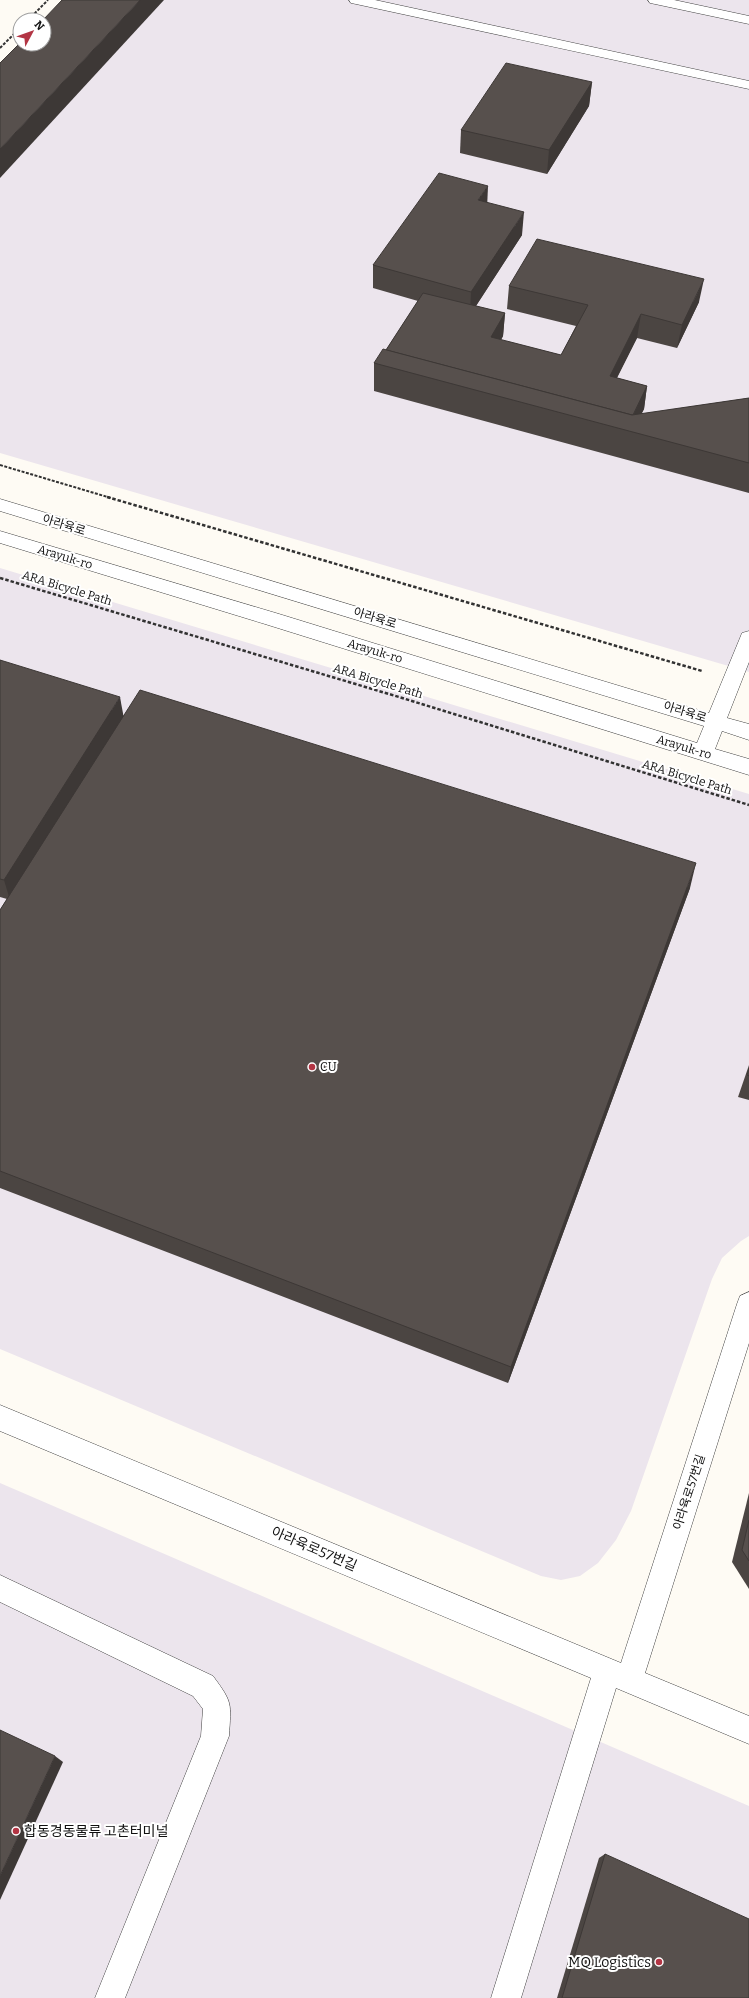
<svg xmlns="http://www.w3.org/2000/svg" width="749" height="1998" font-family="Bitter,'Noto Sans KR',serif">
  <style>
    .industrial { fill: #ece5ed }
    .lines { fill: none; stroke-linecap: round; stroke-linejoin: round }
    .minor-casing { stroke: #434343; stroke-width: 1 }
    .path-far1 { stroke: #323232; stroke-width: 2; stroke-dasharray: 3 1.5; stroke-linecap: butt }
    .path { stroke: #323232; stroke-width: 2.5; stroke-dasharray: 3.5 2; stroke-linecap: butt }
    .minor { fill: #fff; fill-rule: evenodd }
    .wall { fill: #4b4542 }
    .shaded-wall { fill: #3d3836 }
    .building { fill: #57504d; stroke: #3d3836 }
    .poi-dot { fill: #b33544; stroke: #fff; stroke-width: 1.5 }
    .labels { text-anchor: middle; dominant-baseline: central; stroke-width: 4; stroke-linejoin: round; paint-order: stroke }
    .street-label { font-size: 12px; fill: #101010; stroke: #fff }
    .poi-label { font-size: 12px; fill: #101010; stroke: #fff; text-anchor: start }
    .near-street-label { font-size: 14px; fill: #101010; stroke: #fff }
    .near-poi-label { font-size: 14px; fill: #101010; stroke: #fff; text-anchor: start }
  </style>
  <rect width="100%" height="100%" fill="#fefbf4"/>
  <g class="industrial">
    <path d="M68 0H749V672L0 453V71L44 44Z"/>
    <path d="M0 568 749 794V1236L741 1241 722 1258 712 1279 631 1511 616 1540 598 1563 580 1576 561 1580 541 1576 0 1349Z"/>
    <path d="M0 1483 749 1806V1998H0Z"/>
  </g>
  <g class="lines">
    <g class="minor-casing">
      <g id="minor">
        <path d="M349 0H375L749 81V89L356 4 351 3Z"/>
        <path d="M648 0H674L749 16V24L655 4 650 3Z"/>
        <path d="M0 499 709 713 740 638 742 633 749 631V662L727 718 749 724V740L722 731 715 749 749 759V775L265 624 0 543V531L279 614 697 743 704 726 0 511Z"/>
        <path d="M749 1292V1343L645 1673 749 1716V1744L616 1688 521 1998H491L591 1678 0 1431V1405L621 1663 737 1304 740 1296Z"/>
        <path d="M0 1575 213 1676C233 1703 231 1703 229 1736L125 1998H95L201 1736 203 1709 193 1696 0 1602Z"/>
      </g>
    </g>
    <g class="path-far1">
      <path d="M28 20 48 0"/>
      <path d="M0 48 20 28"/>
      <path d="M0 465 111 498"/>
    </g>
    <g class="path">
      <path d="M107 497 702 671"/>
      <path d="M0 578 399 697 749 805"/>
    </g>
    <use href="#minor" class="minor"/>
  </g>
  <g class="wall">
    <path d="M592 82 589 106 547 174 460 153 461 130Z"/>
    <path d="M487 202 522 235 476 306 505 313 503 336 501 340 561 355 576 326 507 309 509 286 699 302 677 348 637 338 617 378 647 386 644 409 641 414 749 398V493L374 391V363L386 350 418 301 373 288V265Z"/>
    <path d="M0 660 124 716 690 888 508 1383 0 1188V910L7 899 0 897Z"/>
    <path d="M749 1065V1100L738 1097Z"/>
    <path d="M749 1493V1589L732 1562Z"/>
    <path d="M605 1854 749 1998H557L599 1858Z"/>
  </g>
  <g class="shaded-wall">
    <path d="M140 0H164L0 178V149Z"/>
    <path d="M592 82 589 106 547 174 549 150Z"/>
    <path d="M488 186 487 209 478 200Z"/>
    <path d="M524 212 522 235 470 315 471 292Z"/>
    <path d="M704 279 699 302 677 348 682 325Z"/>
    <path d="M505 313 503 336 489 361 491 337Z"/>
    <path d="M641 314 637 338 606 399 610 376Z"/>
    <path d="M647 386 644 409 633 432 631 420Z"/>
    <path d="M120 697 124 719 10 900 4 880Z"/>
    <path d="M696 863 690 888 508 1383 511 1367Z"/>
    <path d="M55 1756 63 1762 0 1900V1876Z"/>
  </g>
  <g class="building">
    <path d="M62 0H140L0 149V63L20 43V44H44V20H43Z"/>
    <path d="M506 63 592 82 549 150 461 130Z"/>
    <path d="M439 173 488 186 478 200 524 212 471 292 373 265Z"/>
    <path d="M537 239 704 279 682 325 641 314 610 376 647 386 633 415H632L386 350 423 293 505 313 491 337 561 355 588 305 509 286Z"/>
    <path d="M383 349 632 415 749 398V463L374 363Z"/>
    <path d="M0 660 120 697 4 880 0 879Z"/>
    <path d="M140 690 696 863 511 1367 0 1171V910Z"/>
    <path d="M749 1068V1076L747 1075Z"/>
    <path d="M749 1520V1561L742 1550Z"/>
    <path d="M0 1730 55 1756 0 1876Z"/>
    <path d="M605 1854 749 1919V1998H562Z"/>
  </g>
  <g class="poi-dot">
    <circle cx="312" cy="1067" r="4"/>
    <circle cx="16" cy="1831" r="4"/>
    <circle cx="659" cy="1962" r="4"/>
  </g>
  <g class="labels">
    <g class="street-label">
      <text transform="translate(64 525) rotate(17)">아라육로</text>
      <text transform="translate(65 557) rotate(17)">Arayuk-ro</text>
      <text transform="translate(67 588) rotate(17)">ARA Bicycle Path</text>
      <text transform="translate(375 618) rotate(17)">아라육로</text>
      <text transform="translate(375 651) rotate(17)">Arayuk-ro</text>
      <text transform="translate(378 681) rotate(17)">ARA Bicycle Path</text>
      <text transform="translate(685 712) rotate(17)">아라육로</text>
      <text transform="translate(684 747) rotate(17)">Arayuk-ro</text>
      <text transform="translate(687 777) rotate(17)">ARA Bicycle Path</text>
      <text transform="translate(689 1492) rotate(-72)">아라육로57번길</text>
    </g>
    <g class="poi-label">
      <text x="320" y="1067">CU</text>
    </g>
    <g class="near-street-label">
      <text transform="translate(314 1549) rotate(23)">아라육로57번길</text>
    </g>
    <g class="near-poi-label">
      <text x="24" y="1831">합동경동물류 고촌터미널</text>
      <text x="651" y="1962" text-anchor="end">MQ Logistics</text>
    </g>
  </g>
  <g transform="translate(32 32) rotate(49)"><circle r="19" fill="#ffffff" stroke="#9f9f9f"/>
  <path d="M0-3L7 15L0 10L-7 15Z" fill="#b33544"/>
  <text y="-6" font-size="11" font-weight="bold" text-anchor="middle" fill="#101010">N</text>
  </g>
</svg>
